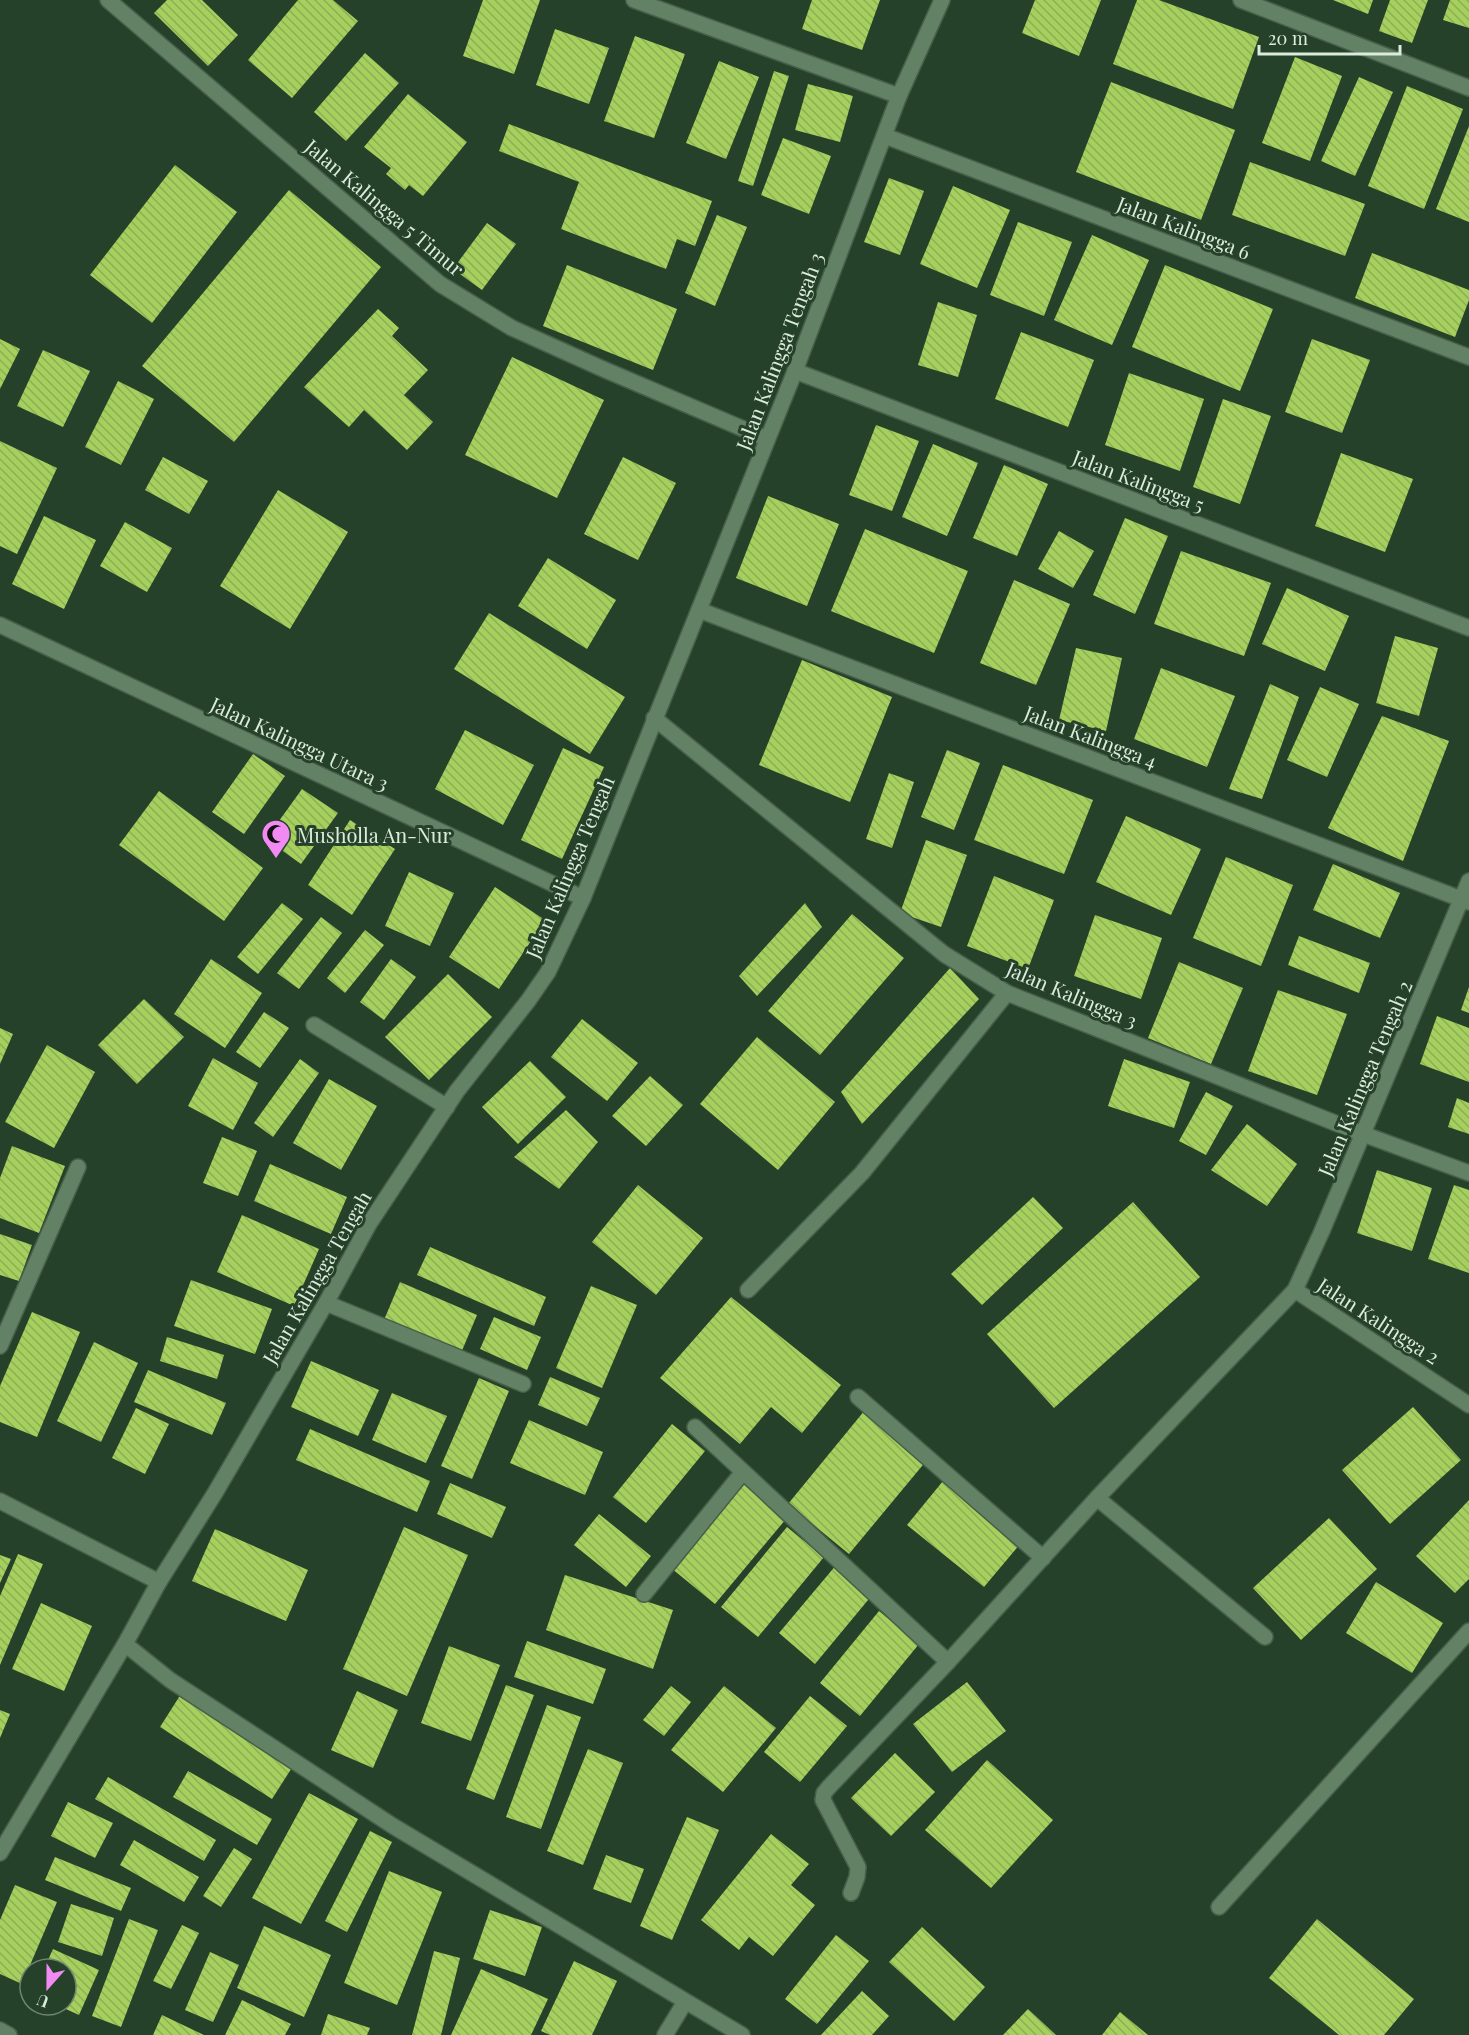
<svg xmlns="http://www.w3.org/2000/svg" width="1469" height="2035" font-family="'Playfair Display',serif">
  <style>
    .building { fill: url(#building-back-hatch) }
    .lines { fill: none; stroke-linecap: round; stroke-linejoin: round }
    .service-casing { stroke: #475e49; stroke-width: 18 }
    .minor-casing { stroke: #475e49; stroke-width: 18 }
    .tertiary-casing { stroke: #475e49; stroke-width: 18 }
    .service { stroke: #638165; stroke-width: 15 }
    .minor { stroke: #638165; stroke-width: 15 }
    .tertiary { stroke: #638165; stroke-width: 15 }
    .labels { text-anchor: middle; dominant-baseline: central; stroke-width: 6; stroke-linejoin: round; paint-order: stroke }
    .street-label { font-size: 20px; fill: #dbebdc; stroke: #264129 }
    .poi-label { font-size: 20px; fill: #dbebdc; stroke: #264129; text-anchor: start }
  </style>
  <defs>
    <pattern id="building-back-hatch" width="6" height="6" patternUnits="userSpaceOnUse" patternTransform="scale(1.5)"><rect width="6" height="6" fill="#a6d05d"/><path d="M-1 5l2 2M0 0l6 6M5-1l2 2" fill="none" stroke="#8dae56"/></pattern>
  </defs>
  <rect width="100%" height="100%" fill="#264129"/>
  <g class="building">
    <path d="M167 0H202L238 35 208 66 154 13Z"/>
    <path d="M298 0H333L358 21 292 98 248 60Z"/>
    <path d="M483 0H540L514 74 463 56Z"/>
    <path d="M812 0H880L862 50 802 29Z"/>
    <path d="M1035 0H1101L1079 56 1022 33Z"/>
    <path d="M1137 0H1159L1259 37 1233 109 1113 64Z"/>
    <path d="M1333 0H1373L1368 14Z"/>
    <path d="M1390 0H1428L1412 43 1379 31Z"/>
    <path d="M1450 0H1469V28L1443 20Z"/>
    <path d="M555 29 609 48 589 104 536 85Z"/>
    <path d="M635 36 685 54 654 138 604 121Z"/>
    <path d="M365 53 399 83 346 141 314 112Z"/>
    <path d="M1295 57 1342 76 1310 161 1262 143Z"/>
    <path d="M719 61 759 77 726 159 686 143Z"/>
    <path d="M774 71 789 76 753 186 738 181Z"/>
    <path d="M1359 77 1393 92 1355 176 1321 161Z"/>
    <path d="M1111 82 1235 130 1201 220 1076 172Z"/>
    <path d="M808 84 853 96 840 142 795 130Z"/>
    <path d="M1407 86 1463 109 1424 209 1368 186Z"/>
    <path d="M408 94 467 142 423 196 409 185 405 190 386 174 391 168 364 147Z"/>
    <path d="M509 124 712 201 695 246 677 239 666 269 561 229 579 182 499 151Z"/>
    <path d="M1469 126V222L1436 209Z"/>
    <path d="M783 138 831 156 809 214 761 195Z"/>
    <path d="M1250 162 1365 204 1345 256 1232 215Z"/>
    <path d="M175 165 237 212 152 323 90 275Z"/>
    <path d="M889 178 924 191 900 255 864 242Z"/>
    <path d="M953 186 1010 210 977 288 920 264Z"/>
    <path d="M289 190 381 267 234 442 142 366Z"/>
    <path d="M717 215 747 227 715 306 685 293Z"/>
    <path d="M1018 222 1072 242 1044 316 990 295Z"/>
    <path d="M487 223 516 244 482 290 453 269Z"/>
    <path d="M1092 235 1149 260 1112 345 1054 320Z"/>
    <path d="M1372 253 1469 290V300L1455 337 1355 298Z"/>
    <path d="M567 265 677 309 653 370 543 326Z"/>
    <path d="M1165 265 1273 309 1240 391 1132 347Z"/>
    <path d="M938 302 977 315 958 377 918 365Z"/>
    <path d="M378 309 399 328 392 336 428 370 404 395 433 422 407 450 364 410 349 427 304 387Z"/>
    <path d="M1021 332 1094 360 1068 427 995 399Z"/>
    <path d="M0 339 20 349 0 389Z"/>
    <path d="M1312 339 1370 360 1342 433 1285 412Z"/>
    <path d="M43 350 90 371 63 427 17 406Z"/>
    <path d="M512 357 604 400 557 498 465 455Z"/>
    <path d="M1129 373 1204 399 1180 471 1105 445Z"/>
    <path d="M118 381 154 399 121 465 85 447Z"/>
    <path d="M1223 399 1271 416 1240 504 1193 487Z"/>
    <path d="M876 425 919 441 892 511 849 495Z"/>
    <path d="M0 441 57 468 17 554 0 546Z"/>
    <path d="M933 444 978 463 947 536 902 517Z"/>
    <path d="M1341 453 1413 479 1385 552 1315 526Z"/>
    <path d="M163 457 208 481 189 514 145 490Z"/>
    <path d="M623 457 676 483 638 560 584 534Z"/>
    <path d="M1004 465 1048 484 1017 556 973 538Z"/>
    <path d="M278 490 348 532 290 629 220 586Z"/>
    <path d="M768 496 839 524 807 606 736 578Z"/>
    <path d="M44 516 96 540 64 609 12 584Z"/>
    <path d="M1125 518 1168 536 1135 614 1093 595Z"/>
    <path d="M125 522 172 548 147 592 100 566Z"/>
    <path d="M865 529 968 571 934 653 831 611Z"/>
    <path d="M1059 531 1094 551 1073 588 1038 569Z"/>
    <path d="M1181 551 1271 583 1244 656 1154 624Z"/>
    <path d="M548 558 616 600 587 649 518 606Z"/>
    <path d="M1014 580 1070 604 1036 685 980 663Z"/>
    <path d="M1287 588 1349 616 1325 671 1262 644Z"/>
    <path d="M489 613 625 697 590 754 454 669Z"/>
    <path d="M1395 636 1438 648 1419 716 1376 703Z"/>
    <path d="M1076 648 1122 658 1106 731 1059 720Z"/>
    <path d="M802 660 892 697 850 802 759 765Z"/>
    <path d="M1161 668 1235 696 1207 767 1134 739Z"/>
    <path d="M1270 684 1299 697 1262 799 1229 789Z"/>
    <path d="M1320 687 1359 704 1327 777 1287 760Z"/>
    <path d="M1382 716 1449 741 1403 861 1328 828Z"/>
    <path d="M465 730 534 765 503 825 435 789Z"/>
    <path d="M563 748 604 767 562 859 521 840Z"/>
    <path d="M947 750 980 763 954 830 921 817Z"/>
    <path d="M253 754 285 776 244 834 212 812Z"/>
    <path d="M1003 765 1093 800 1064 874 974 840Z"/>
    <path d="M889 773 914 782 892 848 866 839Z"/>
    <path d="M302 789 338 813 301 864 266 839Z"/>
    <path d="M159 791 263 868 224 921 119 845Z"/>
    <path d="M1126 816 1201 849 1171 915 1096 882Z"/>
    <path d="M350 820 395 849 352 915 308 885Z"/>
    <path d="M926 840 967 855 941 927 900 913Z"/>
    <path d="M1226 857 1293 885 1261 966 1193 938Z"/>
    <path d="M1333 864 1400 893 1380 938 1313 910Z"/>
    <path d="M409 872 454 893 430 946 385 926Z"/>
    <path d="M994 876 1054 900 1028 969 967 946Z"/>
    <path d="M495 887 545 920 499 989 449 957Z"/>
    <path d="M282 903 303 919 258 974 237 957Z"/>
    <path d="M805 903 822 927 757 996 739 976Z"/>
    <path d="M852 914 904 958 820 1055 768 1011Z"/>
    <path d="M1095 915 1162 938 1141 999 1074 976Z"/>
    <path d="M321 917 342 933 299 989 277 973Z"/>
    <path d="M365 930 384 945 345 993 327 978Z"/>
    <path d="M1299 936 1370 963 1359 993 1288 965Z"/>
    <path d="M211 959 262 993 225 1048 174 1014Z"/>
    <path d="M391 959 416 977 384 1020 360 1002Z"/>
    <path d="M1179 962 1243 988 1211 1064 1148 1038Z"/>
    <path d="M950 968 979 999 862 1124 841 1092Z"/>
    <path d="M448 974 492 1017 429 1080 385 1037Z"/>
    <path d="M1469 987V1013L1461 1010Z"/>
    <path d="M1278 990 1347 1014 1317 1095 1248 1071Z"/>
    <path d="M144 999 184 1037 137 1084 98 1045Z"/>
    <path d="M264 1012 289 1028 260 1068 236 1052Z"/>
    <path d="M1437 1016 1469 1028V1082L1420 1064Z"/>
    <path d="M582 1019 638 1063 607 1101 551 1057Z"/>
    <path d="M0 1028 13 1034 0 1064Z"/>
    <path d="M757 1037 835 1102 778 1170 700 1104Z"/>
    <path d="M47 1045 95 1072 54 1148 5 1122Z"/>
    <path d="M213 1058 258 1083 233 1130 188 1106Z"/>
    <path d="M300 1059 319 1073 273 1137 254 1123Z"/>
    <path d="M1124 1059 1190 1082 1174 1128 1108 1106Z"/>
    <path d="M530 1061 566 1097 518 1144 482 1107Z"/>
    <path d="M650 1076 683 1105 646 1146 612 1116Z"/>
    <path d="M329 1079 377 1106 341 1170 293 1143Z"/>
    <path d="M1206 1092 1233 1106 1206 1155 1179 1141Z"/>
    <path d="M1457 1098 1469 1103V1134L1448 1127Z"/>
    <path d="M566 1110 598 1142 559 1189 514 1157Z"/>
    <path d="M1247 1124 1297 1164 1267 1206 1211 1170Z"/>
    <path d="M222 1137 257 1151 238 1196 203 1183Z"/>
    <path d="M12 1146 65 1166 39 1233 0 1218V1178Z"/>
    <path d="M270 1164 347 1197 331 1234 254 1201Z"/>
    <path d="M1377 1170 1432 1188 1412 1251 1357 1233Z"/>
    <path d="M638 1185 703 1238 656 1295 592 1242Z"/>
    <path d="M1454 1185 1469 1190V1273L1428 1259Z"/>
    <path d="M1033 1197 1063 1228 982 1305 951 1274Z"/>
    <path d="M1133 1202 1200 1277 1054 1408 987 1334Z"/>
    <path d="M242 1215 319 1249 294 1306 217 1272Z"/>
    <path d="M0 1234 32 1245 19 1281 0 1275Z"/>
    <path d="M430 1247 546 1297 534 1326 417 1275Z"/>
    <path d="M191 1280 272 1309 255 1354 174 1326Z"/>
    <path d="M400 1282 477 1315 461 1353 384 1320Z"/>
    <path d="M591 1286 637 1305 602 1388 556 1368Z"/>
    <path d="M731 1297 841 1385 802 1433 771 1407 740 1444 660 1378Z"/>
    <path d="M32 1312 80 1332 37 1437 0 1422V1386Z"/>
    <path d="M494 1317 541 1337 527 1370 480 1349Z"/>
    <path d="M167 1337 224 1355 217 1379 160 1361Z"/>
    <path d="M94 1342 138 1363 101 1442 57 1421Z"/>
    <path d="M311 1361 379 1390 358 1436 291 1407Z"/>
    <path d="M148 1370 226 1403 212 1435 134 1402Z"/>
    <path d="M550 1377 600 1398 587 1426 538 1405Z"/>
    <path d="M479 1378 509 1391 472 1479 441 1466Z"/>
    <path d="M392 1393 447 1416 426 1463 372 1440Z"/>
    <path d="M1413 1407 1461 1460 1390 1524 1342 1470Z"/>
    <path d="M136 1408 169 1424 145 1474 112 1458Z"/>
    <path d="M865 1410 927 1460 849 1554 788 1504Z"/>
    <path d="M529 1420 603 1452 585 1495 510 1463Z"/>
    <path d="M672 1424 705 1451 646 1523 613 1497Z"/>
    <path d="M310 1429 430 1481 417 1512 296 1460Z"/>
    <path d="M943 1481 1020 1544 984 1587 907 1525Z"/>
    <path d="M450 1483 506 1507 492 1538 437 1514Z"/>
    <path d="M742 1483 786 1519 715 1604 671 1568Z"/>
    <path d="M1469 1500V1579L1455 1593 1416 1556Z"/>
    <path d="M599 1514 651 1556 626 1587 574 1545Z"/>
    <path d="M1329 1518 1377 1569 1301 1640 1253 1588Z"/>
    <path d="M404 1527 468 1555 407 1696 343 1669Z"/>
    <path d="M787 1527 824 1557 758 1637 721 1607Z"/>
    <path d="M215 1529 308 1570 286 1621 192 1581Z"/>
    <path d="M18 1554 43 1564 0 1665V1596Z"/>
    <path d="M0 1555 11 1559 0 1583Z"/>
    <path d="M837 1564 873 1594 815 1664 779 1633Z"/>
    <path d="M565 1575 673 1610 653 1669 546 1630Z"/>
    <path d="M1376 1582 1443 1623 1412 1673 1346 1633Z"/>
    <path d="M41 1603 92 1626 64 1691 12 1669Z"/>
    <path d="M879 1611 919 1644 860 1716 820 1683Z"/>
    <path d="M527 1641 606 1669 593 1704 514 1677Z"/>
    <path d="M449 1646 500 1665 471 1741 421 1723Z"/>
    <path d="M967 1682 1006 1731 952 1772 913 1724Z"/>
    <path d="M506 1685 534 1695 494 1800 466 1789Z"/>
    <path d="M671 1686 691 1702 664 1736 643 1720Z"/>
    <path d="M724 1686 776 1728 723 1792 671 1750Z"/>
    <path d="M357 1691 398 1710 373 1768 331 1750Z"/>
    <path d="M181 1694 293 1766 272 1799 160 1727Z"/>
    <path d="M810 1696 847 1726 800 1782 764 1752Z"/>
    <path d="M547 1705 581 1717 541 1829 506 1817Z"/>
    <path d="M0 1710 10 1714 0 1738Z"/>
    <path d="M588 1749 623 1763 583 1865 547 1851Z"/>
    <path d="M895 1753 935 1792 891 1836 851 1798Z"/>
    <path d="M987 1760 1053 1820 991 1888 925 1830Z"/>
    <path d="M188 1771 272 1819 257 1845 173 1797Z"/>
    <path d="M108 1777 216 1840 204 1861 95 1799Z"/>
    <path d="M309 1793 358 1819 301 1924 252 1898Z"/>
    <path d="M68 1802 113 1823 95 1858 51 1836Z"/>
    <path d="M687 1817 719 1830 672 1940 640 1926Z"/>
    <path d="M370 1831 392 1842 347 1932 325 1921Z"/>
    <path d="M771 1834 809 1864 791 1885 815 1905 773 1956 749 1937 739 1950 701 1920Z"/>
    <path d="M134 1840 199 1877 184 1902 120 1865Z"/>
    <path d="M234 1848 252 1859 221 1907 203 1896Z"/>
    <path d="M606 1855 644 1869 631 1903 593 1889Z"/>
    <path d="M55 1857 131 1888 121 1911 45 1880Z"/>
    <path d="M389 1871 442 1892 397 2005 344 1983Z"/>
    <path d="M15 1885 57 1902 22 1984 0 1974V1920Z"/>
    <path d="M71 1904 114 1918 102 1956 58 1942Z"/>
    <path d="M490 1910 542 1927 525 1976 473 1959Z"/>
    <path d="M129 1919 158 1930 121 2027 92 2016Z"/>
    <path d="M1317 1919 1414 1999 1384 2035H1339L1269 1978Z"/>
    <path d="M182 1925 199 1933 171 1989 153 1981Z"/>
    <path d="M264 1926 331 1955 304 2017 237 1988Z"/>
    <path d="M922 1927 985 1987 954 2021 889 1962Z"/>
    <path d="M836 1935 869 1961 817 2024 785 1999Z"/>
    <path d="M53 1949 99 1970 79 2015 57 2005H66V1969H44Z"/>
    <path d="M434 1951 460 1958 441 2035H412Z"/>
    <path d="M210 1952 239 1965 213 2022 185 2010Z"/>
    <path d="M574 1961 617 1981 592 2035H550L541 2031Z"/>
    <path d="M481 1969 548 1999 531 2035H451Z"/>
    <path d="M862 1991 889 2016 872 2035H821Z"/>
    <path d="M242 2000 291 2024 285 2035H225Z"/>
    <path d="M1028 2009 1056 2035H1003Z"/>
    <path d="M1120 2012 1148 2035H1102Z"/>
    <path d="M328 2014 370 2028 367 2035H321Z"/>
    <path d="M162 2015 204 2035H153Z"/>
  </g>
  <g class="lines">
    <g class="service-casing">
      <g id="service">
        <path d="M1097 1498 1265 1637"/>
        <path d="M1219 1907 1469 1631"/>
      </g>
    </g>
    <g class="minor-casing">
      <g id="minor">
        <path d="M108 0 440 284 512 328 603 369 767 439"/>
        <path d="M634 0 899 96"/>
        <path d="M1241 0 1469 88"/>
        <path d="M885 136 1469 357"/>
        <path d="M795 371 1469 628"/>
        <path d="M699 610 1469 902"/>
        <path d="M0 625 583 898"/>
        <path d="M654 718 944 954 1007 993 1363 1134 1469 1173"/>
        <path d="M314 1025 447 1107"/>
        <path d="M748 1290 862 1173 1007 993"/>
        <path d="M1295 1290 1469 1405"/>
        <path d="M326 1303 523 1384"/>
        <path d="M0 1346 78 1167"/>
        <path d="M858 1397 1043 1558"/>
        <path d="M695 1427 948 1662"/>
        <path d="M0 1501 159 1582"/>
        <path d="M644 1594 743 1472"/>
        <path d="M125 1644 170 1680 393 1826 742 2035"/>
        <path d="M0 1853 125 1644 159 1582 215 1493 326 1303 369 1224 457 1091 528 1001 548 972 583 898 795 371 899 96 942 0"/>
        <path d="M851 1893 857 1877 858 1867 823 1800 824 1793 829 1787 948 1662 1097 1498 1295 1290 1322 1231 1469 881"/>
        <path d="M665 2035 685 2002"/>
      </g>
    </g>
    <g class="tertiary-casing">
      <path id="tertiary" d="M0 2030 9 2035"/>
    </g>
    <use href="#service" class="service"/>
    <use href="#minor" class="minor"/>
    <use href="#tertiary" class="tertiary"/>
  </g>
  <defs>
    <g id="mosque-pin" transform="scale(1.5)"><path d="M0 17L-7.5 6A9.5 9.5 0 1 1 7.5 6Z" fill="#f28af3" stroke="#264129"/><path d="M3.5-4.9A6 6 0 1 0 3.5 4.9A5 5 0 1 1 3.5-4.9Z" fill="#111"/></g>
  </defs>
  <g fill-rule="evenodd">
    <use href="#mosque-pin" x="276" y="834"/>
  </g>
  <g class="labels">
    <g class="street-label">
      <text transform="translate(385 207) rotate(40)">Jalan Kalingga 5 Timur</text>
      <text transform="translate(1184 227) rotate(21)">Jalan Kalingga 6</text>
      <text transform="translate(779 351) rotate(-69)">Jalan Kalingga Tengah 3</text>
      <text transform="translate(1139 480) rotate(21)">Jalan Kalingga 5</text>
      <text transform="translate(1091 736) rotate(21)">Jalan Kalingga 4</text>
      <text transform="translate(300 743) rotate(25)">Jalan Kalingga Utara 3</text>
      <text transform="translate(569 867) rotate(-67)">Jalan Kalingga Tengah</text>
      <text transform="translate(1072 994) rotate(23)">Jalan Kalingga 3</text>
      <text transform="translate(1364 1078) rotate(-67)">Jalan Kalingga Tengah 2</text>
      <text transform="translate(316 1277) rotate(-60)">Jalan Kalingga Tengah</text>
      <text transform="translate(1379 1320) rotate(33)">Jalan Kalingga 2</text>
    </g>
    <g class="poi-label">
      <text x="297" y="834">Musholla An-Nur</text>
    </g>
  </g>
  <g transform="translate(48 1987) rotate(201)"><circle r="28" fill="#264129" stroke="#6e8571" stroke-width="1.5"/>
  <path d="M0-4.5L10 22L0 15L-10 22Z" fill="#f28af3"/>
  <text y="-9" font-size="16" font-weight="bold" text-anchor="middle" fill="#dbebdc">U</text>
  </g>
  <path d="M1259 45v9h141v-9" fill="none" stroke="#dbebdc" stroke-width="3"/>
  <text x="1268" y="45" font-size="18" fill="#dbebdc" stroke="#264129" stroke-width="4.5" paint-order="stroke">20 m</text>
</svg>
